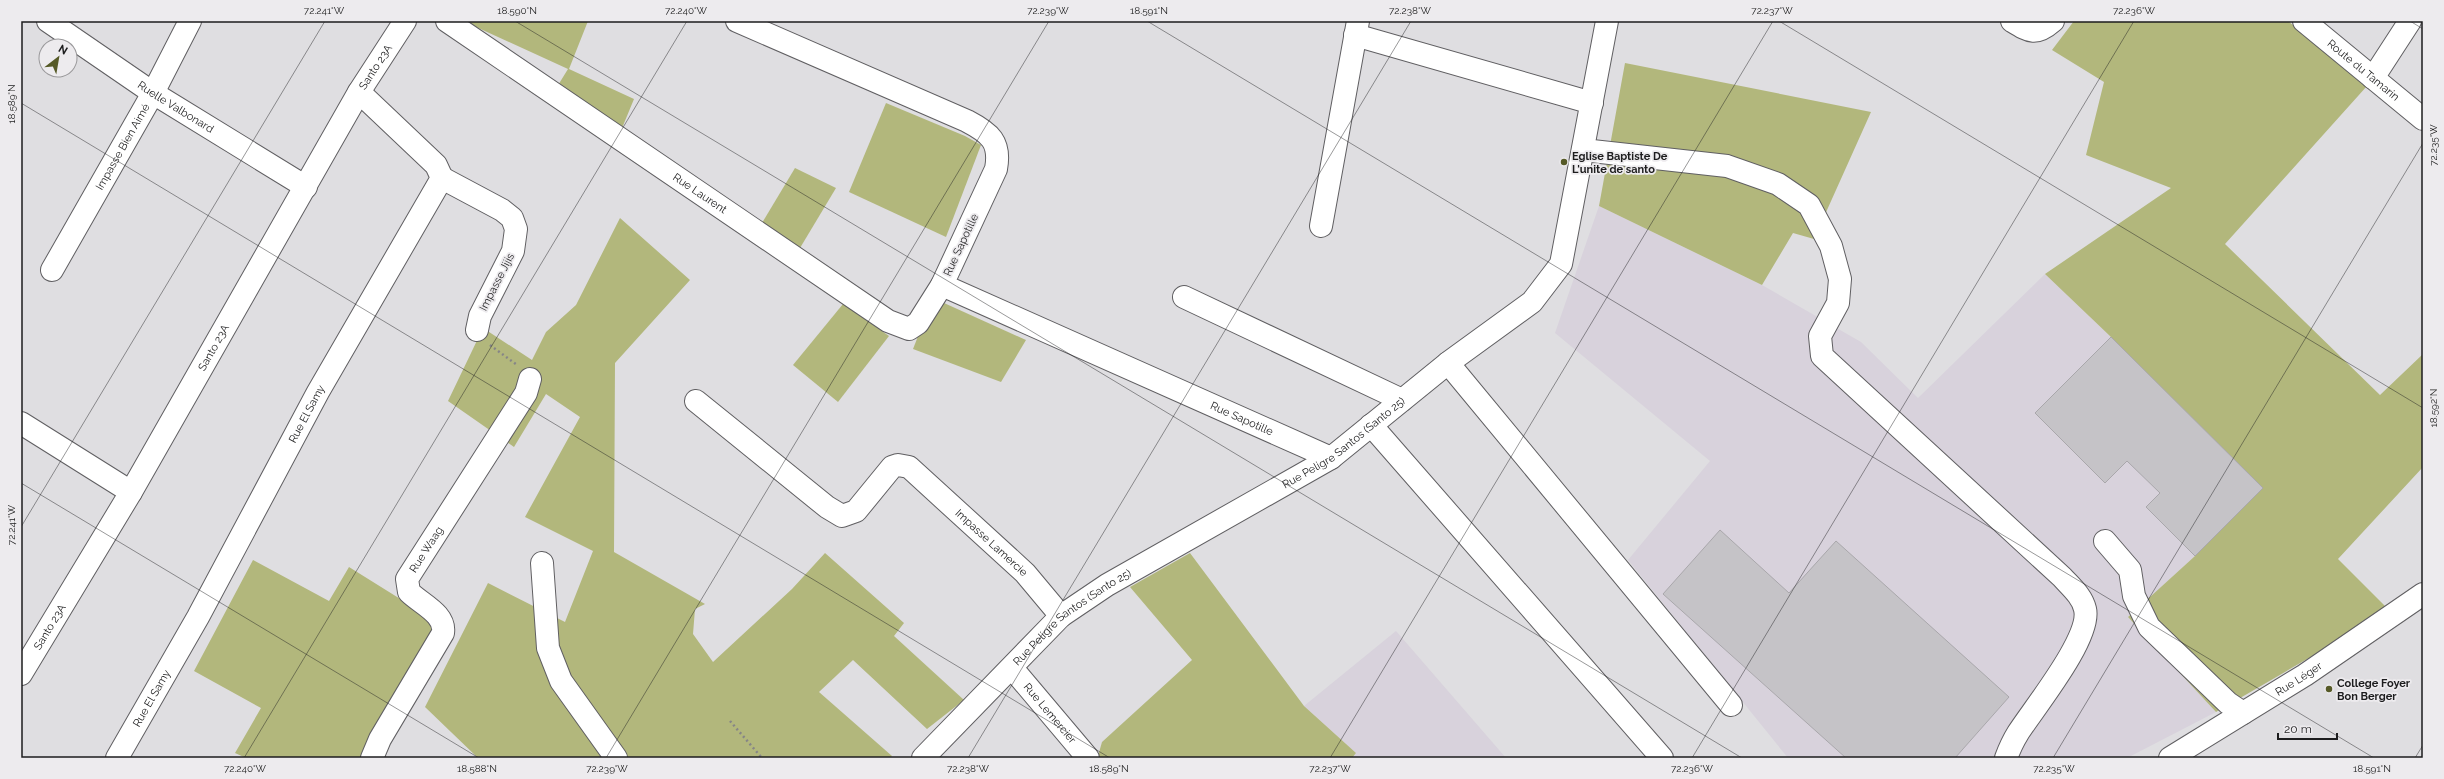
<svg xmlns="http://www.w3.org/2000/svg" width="2444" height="779" font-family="Raleway,sans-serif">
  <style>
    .built { fill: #d8d2dc }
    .green { fill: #b2b77c }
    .building { fill: #c5c3c7; stroke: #a9a7ab }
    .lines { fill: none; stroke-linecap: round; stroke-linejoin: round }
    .minor-casing { stroke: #605f62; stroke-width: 24 }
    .path { stroke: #868587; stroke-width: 2.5; stroke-dasharray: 2 3; stroke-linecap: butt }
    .minor { stroke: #fff; stroke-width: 22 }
    .ticks { fill: none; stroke: #1d1d1e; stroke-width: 1; stroke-opacity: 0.45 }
    .poi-dot { fill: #565a27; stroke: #edebee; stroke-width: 1.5 }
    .labels { text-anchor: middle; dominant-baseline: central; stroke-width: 3.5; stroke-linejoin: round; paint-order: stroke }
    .street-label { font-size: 11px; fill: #1d1d1e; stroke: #edebee }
    .poi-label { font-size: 11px; font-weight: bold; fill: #1d1d1e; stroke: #edebee; text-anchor: start }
    .neatline { fill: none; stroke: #1d1d1e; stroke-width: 1.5 }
    .ticks-label { font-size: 10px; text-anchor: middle; fill: #1d1d1e }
  </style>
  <rect width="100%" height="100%" fill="#dfdee1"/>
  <g class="built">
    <path d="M1599 206 1762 285 1861 342 1918 398 2045 274 2111 337 2195 556 2128 617 2216 712 2127 758H1788L1628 560 1710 461 1555 333Z"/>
    <path d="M1396 631 1506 758H1352L1356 753 1304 706Z"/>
  </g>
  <g class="green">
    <path d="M463 21H588L569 69 634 99 620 133 552 95 568 69Z"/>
    <path d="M2074 21H2288L2367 86 2225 244 2380 395 2423 354V467L2338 559 2390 611 2216 712 2128 617 2195 556 2111 337 2045 274 2171 188 2086 155 2104 82 2052 50Z"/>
    <path d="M1625 63 1871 112 1814 239 1793 233 1762 285 1599 206Z"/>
    <path d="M886 103 965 136 981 145 946 237 849 192Z"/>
    <path d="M795 168 836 188 800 248 762 223Z"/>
    <path d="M620 218 690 280 615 363 614 552 705 604 695 609 693 634 713 662 792 589 825 553 904 623 894 636 964 700 927 729 853 660 819 692 892 756 890 758H478L425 707 488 583 565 622 593 551 525 517 580 417 546 394 514 447 448 401 483 328 532 360 546 332 576 305Z"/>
    <path d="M933 298 1026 340 1001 382 913 349Z"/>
    <path d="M843 304 889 336 838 402 793 365Z"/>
    <path d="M1190 553 1304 706 1356 753 1352 758H1099L1098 756 1102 742 1192 660 1130 587Z"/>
    <path d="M253 560 329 601 349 567 442 625 372 758H246L235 753 261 708 194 671Z"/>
  </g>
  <g class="building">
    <path d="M2111 337 2263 488 2195 556 2146 507 2160 493 2127 461 2105 483 2035 413Z"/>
    <path d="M1720 530 1789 593 1836 541 2009 697 1955 758H1846L1663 594Z"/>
  </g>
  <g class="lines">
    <g class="minor-casing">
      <g id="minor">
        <path id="s1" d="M48 21 153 93 306 187"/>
        <path id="s2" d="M447 21 888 321 909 329 918 323 942 285"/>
        <path id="s3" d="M737 21 967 121C990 133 1001 142 996 169L942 285 1331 458"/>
        <path d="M2012 21C2030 32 2036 36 2053 21"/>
        <path id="s4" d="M2304 21 2423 119"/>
        <path d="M1355 35 1592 103"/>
        <path d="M2373 78 2410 21"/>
        <path d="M1583 150 1727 166 1778 184 1809 205 1831 246 1840 279 1838 303 1820 336 1822 356 2062 577C2071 587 2082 596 2085 609 2092 637 2034 708 2018 733 2013 741 2009 750 2006 758"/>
        <path d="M442 178 502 210 512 218 516 229 513 251 480 316 477 330"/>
        <path d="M1321 226 1358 21"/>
        <path id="s5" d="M52 270 153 93 190 21"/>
        <path d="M1184 297 1402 400"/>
        <path d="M1448 363 1731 705"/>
        <path id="s6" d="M696 401 827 507 842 516 856 511 892 467 898 465 909 467 1025 573 1061 616"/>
        <path d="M21 423 131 492"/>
        <path d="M1371 425 1662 758"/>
        <path d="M2105 541 2130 570 2134 596 2149 627 2228 703 2243 713"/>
        <path d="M542 563 548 648 561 681 616 758"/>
        <path id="s7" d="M1012 668 1088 758"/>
        <path id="s8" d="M21 674 131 492 359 92 405 21"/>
        <path id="s9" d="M117 758 198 617 318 392 442 178 436 165 359 92"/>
        <path id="s10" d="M372 758 380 739 443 633C446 614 421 604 409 592L407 579 526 393 530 379"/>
        <path id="s11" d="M923 758 1061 616 1107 585 1331 458 1448 363 1532 302 1561 264 1607 21"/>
        <path id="s12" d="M2170 758 2305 675 2423 594"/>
      </g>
    </g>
    <g class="path">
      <path d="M490 345 517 365"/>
      <path d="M730 721 762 758"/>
    </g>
    <use href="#minor" class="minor"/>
  </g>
  <path class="ticks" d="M515 21 1742 758M1147 21 2374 758M1779 21 2423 408M2410 21 2423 29M21 103 1110 758M21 483 479 758M21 527 325 21M244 758 687 21M606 758 1049 21M968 758 1411 21M1330 758 1773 21M1692 758 2134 21M2053 758 2423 143M2415 758 2423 745"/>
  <g class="poi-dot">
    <circle cx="1564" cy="162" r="4"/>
    <circle cx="2329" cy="689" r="4"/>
  </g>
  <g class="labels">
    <g class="street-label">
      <text stroke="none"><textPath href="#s8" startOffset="703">Santo 23A</textPath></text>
      <text stroke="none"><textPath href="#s4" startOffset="77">Route du Tamarin</textPath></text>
      <text stroke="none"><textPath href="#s1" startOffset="154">Ruelle Valbonard</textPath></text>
      <text stroke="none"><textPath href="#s5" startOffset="142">Impasse Bien Aimé</textPath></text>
      <text stroke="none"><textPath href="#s2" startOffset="306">Rue Laurent</textPath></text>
      <text transform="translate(961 245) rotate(-65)">Rue Sapotille</text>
      <text transform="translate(497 282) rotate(-63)">Impasse Jijis</text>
      <text stroke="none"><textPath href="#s8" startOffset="379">Santo 23A</textPath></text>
      <text stroke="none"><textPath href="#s9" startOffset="393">Rue El Samy</textPath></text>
      <text stroke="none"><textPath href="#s3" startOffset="769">Rue Sapotille</textPath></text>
      <text stroke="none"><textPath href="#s11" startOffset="530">Rue Peligre Santos (Santo 25)</textPath></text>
      <text stroke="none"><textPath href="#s6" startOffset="387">Impasse Lamercie</textPath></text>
      <text stroke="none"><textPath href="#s10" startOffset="248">Rue Waag</textPath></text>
      <text stroke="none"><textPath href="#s11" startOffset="206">Rue Peligre Santos (Santo 25)</textPath></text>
      <text stroke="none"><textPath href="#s8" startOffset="55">Santo 23A</textPath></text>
      <text stroke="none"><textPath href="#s12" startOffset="151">Rue Léger</textPath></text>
      <text stroke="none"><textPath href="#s9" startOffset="69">Rue El Samy</textPath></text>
      <text stroke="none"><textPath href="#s7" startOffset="59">Rue Lemercier</textPath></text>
    </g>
    <g class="poi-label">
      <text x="1572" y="156">Eglise Baptiste De<tspan x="1572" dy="13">L'unite de santo</tspan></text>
      <text x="2337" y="683">College Foyer<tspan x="2337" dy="13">Bon Berger</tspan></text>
    </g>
  </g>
  <rect width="2444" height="779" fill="none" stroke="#edebee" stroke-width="44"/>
  <g transform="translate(58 58) rotate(31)"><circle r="19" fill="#edebee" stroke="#9a999b"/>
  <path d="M0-3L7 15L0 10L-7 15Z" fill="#565a27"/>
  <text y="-6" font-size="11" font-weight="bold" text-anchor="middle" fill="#1d1d1e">N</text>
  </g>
  <path d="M2278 733v6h59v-6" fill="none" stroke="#1d1d1e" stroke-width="2"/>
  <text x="2284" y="733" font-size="12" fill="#1d1d1e" stroke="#edebee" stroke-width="3" paint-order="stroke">20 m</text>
  <rect x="22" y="22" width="2400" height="735" class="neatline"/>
  <g class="ticks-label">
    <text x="324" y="14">72.241°W</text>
    <text x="517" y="14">18.590°N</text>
    <text x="686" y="14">72.240°W</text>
    <text x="1048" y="14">72.239°W</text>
    <text x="1149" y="14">18.591°N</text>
    <text x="1410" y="14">72.238°W</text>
    <text x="1772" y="14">72.237°W</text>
    <text x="2134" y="14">72.236°W</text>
    <text transform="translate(11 104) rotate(-90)" y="4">18.589°N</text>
    <text transform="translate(2433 145) rotate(-90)" y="4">72.235°W</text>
    <text transform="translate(2433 408) rotate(-90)" y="4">18.592°N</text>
    <text transform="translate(11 525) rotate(-90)" y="4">72.241°W</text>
    <text x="245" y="772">72.240°W</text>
    <text x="477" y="772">18.588°N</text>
    <text x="607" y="772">72.239°W</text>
    <text x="968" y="772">72.238°W</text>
    <text x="1109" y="772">18.589°N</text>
    <text x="1330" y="772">72.237°W</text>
    <text x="1692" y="772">72.236°W</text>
    <text x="2054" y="772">72.235°W</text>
    <text x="2372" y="772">18.591°N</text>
  </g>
</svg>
